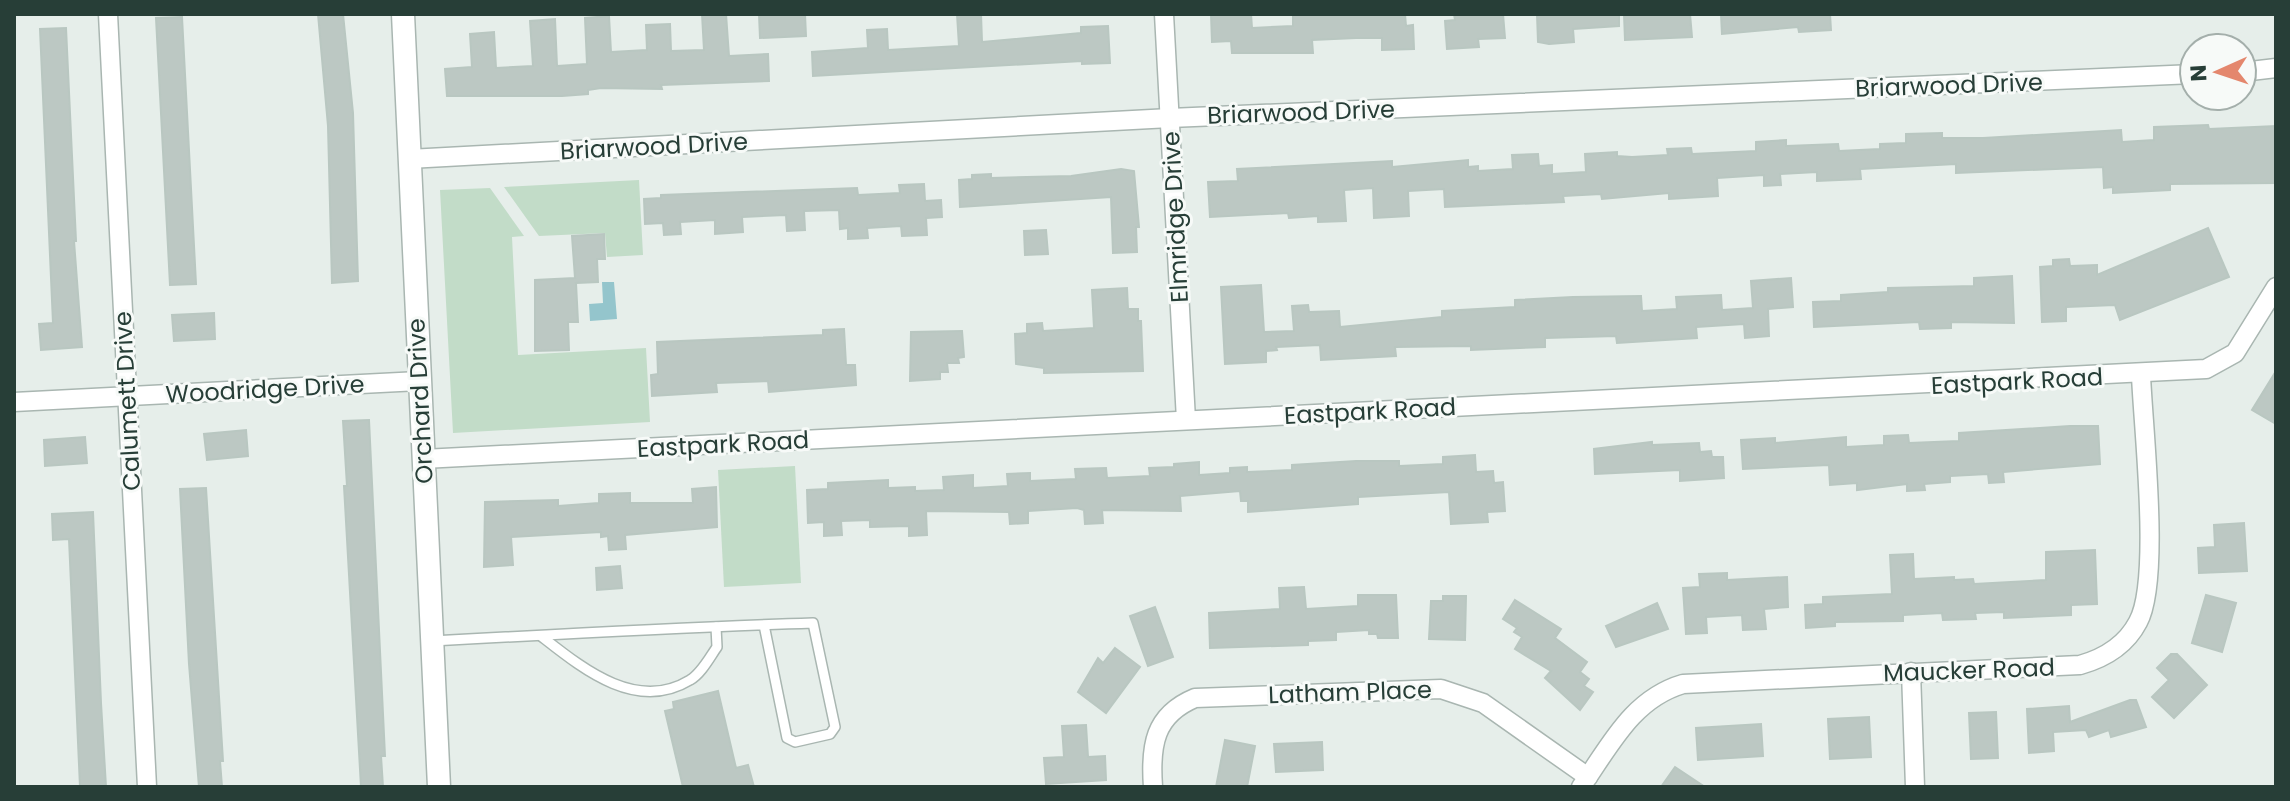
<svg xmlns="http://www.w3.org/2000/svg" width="2290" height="801" font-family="Poppins,sans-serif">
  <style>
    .green { fill: #c2dcc8 }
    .water { fill: #94c5cc }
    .building { fill: #bcc8c3; stroke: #b9c7c1; stroke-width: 2 }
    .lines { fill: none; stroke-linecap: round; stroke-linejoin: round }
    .service-casing { stroke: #a9b6b1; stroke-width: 12 }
    .minor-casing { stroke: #a9b6b1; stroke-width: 21 }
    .tertiary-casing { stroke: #a9b6b1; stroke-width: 25 }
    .service { stroke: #fff; stroke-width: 9 }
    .minor { stroke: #fff; stroke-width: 18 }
    .tertiary { stroke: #fff; stroke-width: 22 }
    .labels { text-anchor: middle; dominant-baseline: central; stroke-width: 6; stroke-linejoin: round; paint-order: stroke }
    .street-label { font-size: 24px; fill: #273e37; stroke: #f7faf8 }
  </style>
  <rect width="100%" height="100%" fill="#e6eeea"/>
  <g class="green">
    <path d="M639 180 643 255 607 257 605 233 539 236 504 187Z"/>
    <path d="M490 188 524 236 512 237 518 355 646 348 650 422 453 433 440 190Z"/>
    <path d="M795 466 801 583 724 587 718 470Z"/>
  </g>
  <path class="water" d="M602 282H614L617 319 590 321 589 304 603 303Z"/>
  <g class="building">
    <path d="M318 14H343L353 113 358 281 332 283 328 126Z"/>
    <path d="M702 14H726L729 56 768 54 769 81 661 85 662 89 601 88 588 90V94L562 96H447L445 69 472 67 470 34 494 32 496 68 533 66 530 21 555 19 557 66 587 64 585 18 609 16 611 52 647 50 646 25 670 24 671 51 704 50Z"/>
    <path d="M759 14H805L806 36 760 38Z"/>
    <path d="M957 14H981L982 42 1081 33V27L1108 26 1110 63 1082 64V61L813 76 812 52 868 48 867 30 887 29 888 50 959 46Z"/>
    <path d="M1211 14H1251L1252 28 1293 26V14H1405L1406 26 1413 25 1414 49 1382 50V38H1356L1312 40 1313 53H1232L1231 41 1212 42Z"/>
    <path d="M1454 14H1503L1505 38 1478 39 1479 47 1447 49 1445 21 1455 20Z"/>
    <path d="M1537 14H1619V26L1573 29 1574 42 1549 44 1538 42Z"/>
    <path d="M1624 14H1690L1692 37 1625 40Z"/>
    <path d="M1721 14H1830L1831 30 1799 32 1798 27 1722 34Z"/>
    <path d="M182 17 196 284 170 285 156 18Z"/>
    <path d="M66 28 76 241H74L82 347 41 350 39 324 53 323 40 29Z"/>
    <path d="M2208 125 2209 129 2276 126V183L2170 184V190L2113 193V187L2104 188 2103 167 1956 173V164L1860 169 1861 179 1817 181V172L1780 174 1781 185 1764 186V175L1717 178 1718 196 1669 199V193L1602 199 1601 194 1563 196 1564 202 1445 207 1444 189 1408 191 1409 216 1374 218 1373 188 1344 190 1346 221 1318 222V216L1289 218 1288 213 1210 217 1208 182 1238 181 1237 169 1392 161V167L1468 160V167L1478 166V171L1513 169 1512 155 1538 154 1539 166 1552 165V174L1586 172 1585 154 1617 152V156L1632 157 1668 155 1667 149 1691 148 1692 154 1756 151V142L1786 140V146L1838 144 1839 151 1880 149V144L1906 143V134L1942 133V138H1983L2121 130 2122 142 2154 140V127Z"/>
    <path d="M1121 169 1134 171 1139 227H1136L1137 252 1113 253 1111 197 960 207 959 180 972 179V175L991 174V178L1071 176Z"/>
    <path d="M924 184 925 201 941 200 942 217 926 218 927 235 902 236 901 226 867 228 868 238 848 239V228L840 229 839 210 804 211 805 230 787 231 786 215 742 217 743 232 715 234V220L680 222 681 234 664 235 663 223 645 224 644 199 661 198V195L857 188 858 195 900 193 899 185Z"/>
    <path d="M2208 228 2229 277 2120 320 2115 305 2066 307V321L2042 322 2040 267 2053 266V260L2069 259 2070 266 2097 265V275Z"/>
    <path d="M1046 230 1048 254 1025 255 1024 231Z"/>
    <path d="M604 234 605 259H597L598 282 576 283 578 322H568L569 350 535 351V280L575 278 572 236Z"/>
    <path d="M2012 276 2014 323 1951 322V328L1920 329 1919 322 1814 327 1813 302 1841 301V295L1888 292V288L1974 286V278Z"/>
    <path d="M1791 278 1793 307 1768 309 1769 336 1745 338 1744 324 1696 327 1697 338 1617 343 1616 336 1545 338V347L1471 350V346L1395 347 1396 356 1321 360 1320 345 1276 347 1277 350 1266 351V362L1225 364 1221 287 1261 285 1264 332 1294 331 1292 306 1308 305 1309 312 1339 311 1340 327 1442 317V311L1515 307V300L1573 297 1641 296 1642 311 1677 309 1676 297 1721 295 1722 310 1753 308 1751 281Z"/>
    <path d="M1127 288 1128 309H1138V321H1141L1143 371 1044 373V368L1016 364 1015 334 1027 333V324L1042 323 1043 331 1094 328 1092 290Z"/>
    <path d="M214 313 215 339 174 341 172 315Z"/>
    <path d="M844 329 846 365H855L856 385 769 392 768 381 716 383 717 392 652 396 651 375 658 374 657 342 823 335V330Z"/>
    <path d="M962 331 964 357 958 358 959 363H947L948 372H940V379L910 381 911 332Z"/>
    <path d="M2276 371V424L2252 410Z"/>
    <path d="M369 420 385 756H381L383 787H361L344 486H347L343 421Z"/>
    <path d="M2070 426H2098L2100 464 2003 472 2004 482 1989 483 1988 474 1950 476V482L1924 484 1925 490 1907 491V484L1857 490V483L1830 485 1829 465 1743 469 1741 440 1775 438V443L1846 437V447L1884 445V436L1908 435 1909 443 1959 441V433Z"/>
    <path d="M246 430 248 456 207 460 204 434Z"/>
    <path d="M85 437 87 463 45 466 44 440Z"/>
    <path d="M1652 442V445L1699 443 1700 452 1711 451 1712 457H1723L1724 478 1680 481V470L1595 474 1594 449Z"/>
    <path d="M1475 455 1476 472 1493 471 1494 483 1503 482 1505 511 1487 512 1488 522 1451 524 1449 492 1358 497V504L1248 512V501H1241L1240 491 1180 496 1181 511 1102 510 1103 523 1085 524 1084 510 1077 508 1028 511V523L1010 524 1009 512 926 511 927 535 909 536V526L870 527V520L841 521 842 535 824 536V522L808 523 807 490 828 489V483L888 480V488L915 487V491L944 490 943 477 973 475V488L1008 486 1007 474 1030 473V481L1076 479 1075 469 1106 468 1107 478 1150 476 1149 468 1174 467V464L1199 462V475L1230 473V468L1247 467V472L1292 470V465L1356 461H1399V466L1443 464V457Z"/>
    <path d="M716 487 717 527 625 535 626 549 609 550 608 536 601 537V532L511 537 513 565 484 567 485 502 558 500V506L599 503V494L630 493V503H693L692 489Z"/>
    <path d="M206 488 223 761H220L222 787H199L189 664 180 489Z"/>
    <path d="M93 512 101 703 106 787H80L69 539 53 540 52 514Z"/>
    <path d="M2244 523 2247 571 2199 573 2198 548 2215 547 2214 525Z"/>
    <path d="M2095 550 2097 604 2071 605V615L2004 618V612L1975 613 1976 619 1943 620 1942 613 1903 615V621L1835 622V626L1806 628 1805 605 1823 604V597L1892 594 1890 555 1913 554 1914 579 1954 577V580L1973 579 1974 584 2046 580V552Z"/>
    <path d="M620 566 622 588 597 590 596 568Z"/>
    <path d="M1727 573V580L1787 577 1788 607 1764 609 1766 629 1743 630 1742 615 1706 617 1707 633 1686 634 1683 588 1700 587 1699 574Z"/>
    <path d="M1304 587 1306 609 1358 606V595H1396L1398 638H1378L1377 634H1369V630L1336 632V640L1308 641V645L1210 648 1209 613 1280 609 1279 588Z"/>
    <path d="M2206 595 2236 603 2222 652 2192 643Z"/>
    <path d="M1443 596H1466L1465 640 1429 639 1431 601H1443Z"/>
    <path d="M1515 600 1561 629 1555 638 1587 662 1580 672 1589 679 1584 686 1593 692 1580 710 1545 678 1551 671 1515 649 1522 637 1514 632 1517 628 1503 619Z"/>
    <path d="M1657 603 1668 629 1616 647 1606 626Z"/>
    <path d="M1155 607 1173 657 1148 666 1130 616Z"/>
    <path d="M1115 648 1140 667 1106 713 1078 692 1098 658 1103 663Z"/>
    <path d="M2171 654H2177L2207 685 2174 718 2152 697 2169 680 2157 668Z"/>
    <path d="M718 691 736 768 748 765 754 787H683L665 711 674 709 673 702Z"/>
    <path d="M2130 700H2136L2146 727 2111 737 2109 730 2089 737 2086 730 2053 732 2054 751 2029 753 2027 709 2069 706 2070 722Z"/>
    <path d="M1996 712 1998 758 1971 759 1969 713Z"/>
    <path d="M1869 717 1871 757 1830 759 1828 719Z"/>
    <path d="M1761 724 1763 756 1698 760 1696 728Z"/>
    <path d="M1086 725 1088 757 1105 756 1106 780 1046 784 1044 758 1064 757 1062 726Z"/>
    <path d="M1225 740 1255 746 1247 787H1216Z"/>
    <path d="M1322 742 1323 770 1276 772 1274 744Z"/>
    <path d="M1675 767 1705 787H1661Z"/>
  </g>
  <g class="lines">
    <g class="service-casing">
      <g id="service">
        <path d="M541 636C582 668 636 713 690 680 701 674 710 657 717 647L716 627"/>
        <path d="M432 641C559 634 686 627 813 623L835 727 830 734 795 742 787 738 764 625"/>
      </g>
    </g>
    <g class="minor-casing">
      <g id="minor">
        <path d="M108 14 147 787"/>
        <path d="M1164 14 1186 420"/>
        <path d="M2242 72 2276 68"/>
        <path d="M409 159 1170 118 2194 74"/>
        <path d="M14 402 419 381"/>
        <path d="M423 459 2206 369 2235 353 2276 287"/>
        <path d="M1911 672 1915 787"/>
        <path d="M1153 787C1150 746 1154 715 1195 698L1441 689 1483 703 1588 777"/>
        <path d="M1581 787C1610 746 1632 699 1683 684L2080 665C2105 658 2126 645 2138 622 2161 580 2143 428 2141 375"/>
      </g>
    </g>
    <g class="tertiary-casing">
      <path id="tertiary" d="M403 14 439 787"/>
    </g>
    <use href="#service" class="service"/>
    <use href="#minor" class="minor"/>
    <use href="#tertiary" class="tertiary"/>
  </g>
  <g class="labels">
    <g class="street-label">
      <text transform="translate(1949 85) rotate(-2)">Briarwood Drive</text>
      <text transform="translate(1301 112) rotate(-2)">Briarwood Drive</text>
      <text transform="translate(654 146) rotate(-3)">Briarwood Drive</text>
      <text transform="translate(1175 217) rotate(-93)">Elmridge Drive</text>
      <text transform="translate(2017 381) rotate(-3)">Eastpark Road</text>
      <text transform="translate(265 389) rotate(-3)">Woodridge Drive</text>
      <text transform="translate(127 401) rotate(-93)">Calumett Drive</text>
      <text transform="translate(420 401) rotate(-93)">Orchard Drive</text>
      <text transform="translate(1370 411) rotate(-3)">Eastpark Road</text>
      <text transform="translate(723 444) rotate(-3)">Eastpark Road</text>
      <text transform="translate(1969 670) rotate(-2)">Maucker Road</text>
      <text transform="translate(1350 692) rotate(-2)">Latham Place</text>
    </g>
  </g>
  <rect width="2290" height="801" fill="none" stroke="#273e37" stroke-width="32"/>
  <g transform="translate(2218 72) rotate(267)"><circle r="38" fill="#f7faf8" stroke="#a4afab" stroke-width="2"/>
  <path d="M0-6L14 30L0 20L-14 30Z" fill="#e4876d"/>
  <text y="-12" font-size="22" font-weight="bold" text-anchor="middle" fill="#273e37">N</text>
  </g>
</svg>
